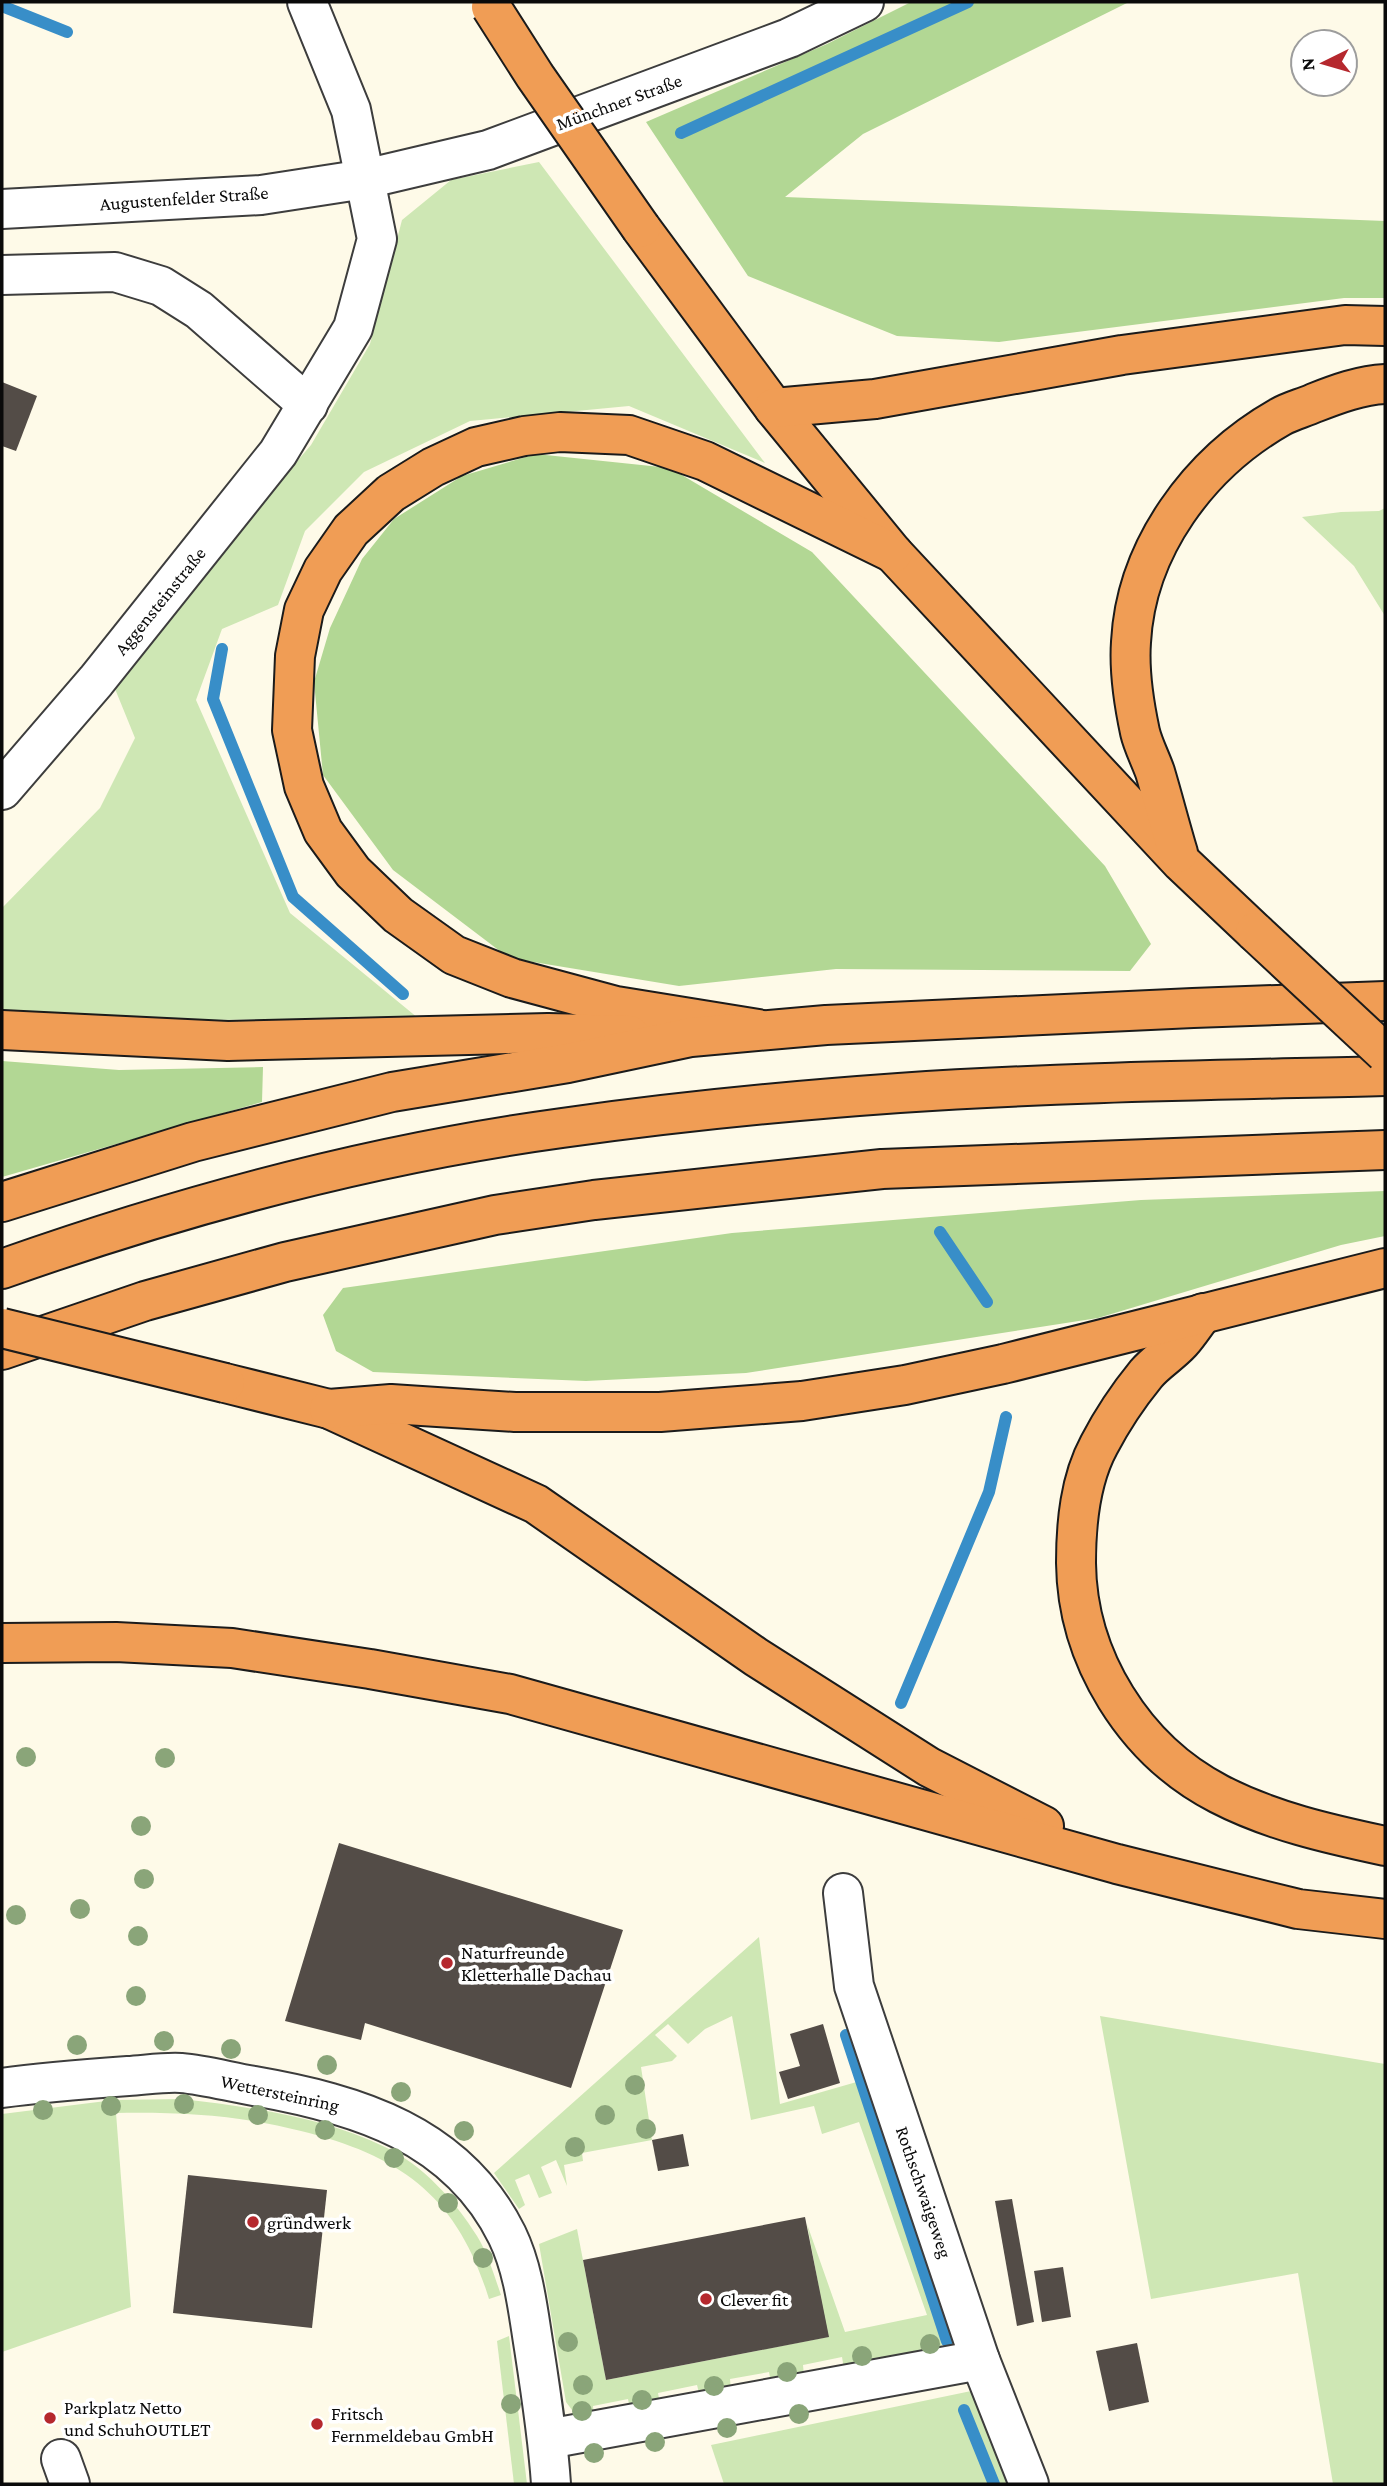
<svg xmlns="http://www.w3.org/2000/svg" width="1387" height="2486" font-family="'Crimson Pro',serif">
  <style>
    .green { fill: #cee7b4 }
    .forest { fill: #b2d794 }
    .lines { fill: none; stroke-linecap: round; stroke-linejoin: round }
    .stream { stroke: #388ec8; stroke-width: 12 }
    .building { fill: #534c47 }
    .minor-casing { stroke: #3d3d3d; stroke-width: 42 }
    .highway-casing { stroke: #1b1b1b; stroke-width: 42 }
    .minor { stroke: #fff; stroke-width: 38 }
    .highway { stroke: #f09d55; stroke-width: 38 }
    .highway-bridge-casing { stroke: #1b1b1b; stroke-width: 42; stroke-linecap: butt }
    .highway-bridge { stroke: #f09d55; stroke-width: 38 }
    .tree { fill: #8aa579 }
    .poi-dot { fill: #b5282e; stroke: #fff; stroke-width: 2.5 }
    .labels { text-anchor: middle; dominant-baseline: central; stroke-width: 7; stroke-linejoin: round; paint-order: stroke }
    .street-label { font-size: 19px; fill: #0a0a0a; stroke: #fff }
    .poi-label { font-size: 19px; fill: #0a0a0a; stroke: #fff; text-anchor: start }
  </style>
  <rect width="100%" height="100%" fill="#fefae8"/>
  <g class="green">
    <path d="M539 162 765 463 629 406 470 421 364 472 305 531 278 605 222 629 196 700 290 913 418 1018 94 1021 2 1011V908L100 808 135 738 111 679 311 445 370 344 402 220 451 180Z"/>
    <path d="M1385 508V616L1354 566 1302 517 1341 512 1379 511Z"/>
    <path d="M759 1937 780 2104 867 2079 952 2327C943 2334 942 2340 941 2350L844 2369 842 2357 803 2365 804 2376 771 2383 769 2372 730 2379 731 2391 700 2397 697 2385 658 2393 660 2404 630 2410 628 2399 593 2406 594 2417 578 2418 566 2402 539 2244 577 2229 606 2380 828 2337 807 2224 845 2332 927 2315 859 2122 822 2134 814 2106 751 2120 732 2016 705 2029 688 2044 668 2024 655 2035 677 2056 672 2061 641 2067 652 2140 582 2153 583 2161 564 2165 567 2186 556 2160 541 2167 552 2193 539 2198 529 2174 515 2180 525 2205 519 2209 494 2173Z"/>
    <path d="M1100 2016 1385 2064V2484H1333L1298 2273 1151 2299Z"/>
    <path d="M182 2099C250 2107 323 2117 385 2147 423 2165 455 2201 477 2236 488 2254 494 2275 501 2295L489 2299C458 2197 402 2156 301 2131 237 2115 182 2112 116 2113L131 2307 2 2352V2114L114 2100Z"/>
    <path d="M509 2336 527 2484H514L497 2341Z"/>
    <path d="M976 2390 1014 2484H724L711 2445Z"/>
  </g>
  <g class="forest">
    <path d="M911 2H1129L863 134 785 197 1385 221V298H1344L999 342 897 336 748 276 646 122 827 44Z"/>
    <path d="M536 454 670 468 812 552 1105 866 1151 944 1130 971 836 969 679 986 509 958 393 870 323 775 314 682 330 628 362 559 394 519 462 476Z"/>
    <path d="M2 1061 119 1070 263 1067 262 1102 2 1177Z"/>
    <path d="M1385 1191V1236L1341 1245 1098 1318 746 1373 586 1381 373 1372 336 1351 323 1315 343 1288 732 1233 1141 1200Z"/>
  </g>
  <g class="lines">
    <g class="stream">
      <path d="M2 6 67 32"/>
      <path d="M681 133 968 2"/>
      <path d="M222 649 213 699 293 897 403 994"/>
      <path d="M940 1232 987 1302"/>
      <path d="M901 1703 989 1492 1006 1417"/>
      <path d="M846 2035 947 2341"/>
      <path d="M964 2410 994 2484"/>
    </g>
  </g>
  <g class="building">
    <path d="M2 382 37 396 16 451 2 446Z"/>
    <path d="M339 1843 623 1930 571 2088 365 2023 361 2040 285 2021Z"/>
    <path d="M823 2024 840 2083 788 2099 779 2072 800 2066 790 2034Z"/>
    <path d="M683 2134 689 2166 658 2171 652 2140Z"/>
    <path d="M188 2175 327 2190 312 2328 173 2313Z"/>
    <path d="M1012 2199 1034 2322 1017 2326 995 2201Z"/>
    <path d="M805 2217 829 2337 606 2380 583 2260Z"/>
    <path d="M1063 2267 1071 2317 1042 2322 1034 2271Z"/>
    <path d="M1137 2343 1149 2402 1109 2411 1096 2351Z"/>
  </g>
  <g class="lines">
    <g class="minor-casing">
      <g id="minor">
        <path d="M2 209 261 195 365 179 488 150 789 38 864 2"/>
        <path d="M2 275 115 272 161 286 199 310 308 405"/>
        <path d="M2 790 96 681 278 453 353 328 377 239 351 110 307 2"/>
        <path d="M843 1893 854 1986 980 2360 1029 2484"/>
        <path d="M2 2088C44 2082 86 2079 128 2076 145 2075 164 2072 181 2073 205 2075 230 2082 254 2086 357 2104 457 2134 507 2235 524 2270 528 2311 534 2348 541 2393 548 2438 551 2484"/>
        <path d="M548 2439 980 2360"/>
        <path d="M61 2459 70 2484"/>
      </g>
    </g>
    <g class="highway-casing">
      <g id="highway">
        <path d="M641 228 774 408 893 553 1181 862 1255 932"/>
        <path d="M774 408 875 399 1122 355 1345 325 1385 326"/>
        <path d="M1178 853C1170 826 1163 799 1155 772 1150 758 1143 745 1140 732 1134 704 1129 670 1131 642 1136 548 1199 463 1280 417 1290 411 1303 408 1314 403 1337 394 1361 385 1385 384"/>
        <path d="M758 1029 616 1006 512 978 454 955 398 915 353 872 323 831 304 786 292 730 295 656 304 610 323 570 351 530 391 493 433 467 476 447 524 436 560 432 629 435 705 461 893 553"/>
        <path d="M2 1030 228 1041 548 1033 630 1035"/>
        <path d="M2 1202 193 1142 392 1092 568 1063 691 1037 826 1025 1193 1008 1385 1001"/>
        <path d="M2 1269C183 1205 372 1154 562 1128 674 1112 786 1101 899 1093 1061 1082 1223 1080 1385 1076"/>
        <path d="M1203 1313C1196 1322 1189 1333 1181 1342 1170 1354 1156 1362 1146 1374 1128 1396 1112 1420 1099 1445 1080 1480 1076 1523 1076 1563 1077 1658 1134 1750 1219 1794 1271 1821 1329 1834 1385 1846"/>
        <path d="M2 1350 145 1301 285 1262 495 1215 594 1200 882 1169 1385 1150"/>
        <path d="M225 1383 329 1409 536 1504 756 1657 929 1767 1044 1826"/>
        <path d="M329 1409 391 1404 515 1412H660L802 1401 905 1385 1003 1364 1385 1268"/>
        <path d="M2 1643 116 1642 232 1648 370 1669 510 1694 1117 1864 1298 1909 1385 1919"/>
      </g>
    </g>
    <use href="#minor" class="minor"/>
    <use href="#highway" class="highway"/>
    <g class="highway-bridge-casing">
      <g id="highway-bridge">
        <path d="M491 7 535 76 641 228"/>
        <path d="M1255 932 1385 1053"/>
        <path d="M2 1328 225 1383"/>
      </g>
    </g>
    <use href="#highway-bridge" class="highway-bridge"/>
  </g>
  <g class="tree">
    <circle cx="26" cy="1757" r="10"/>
    <circle cx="165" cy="1758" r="10"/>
    <circle cx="141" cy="1826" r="10"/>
    <circle cx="144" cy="1879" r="10"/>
    <circle cx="80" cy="1909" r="10"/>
    <circle cx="16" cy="1915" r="10"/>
    <circle cx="138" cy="1936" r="10"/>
    <circle cx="136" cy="1996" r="10"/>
    <circle cx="164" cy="2041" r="10"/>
    <circle cx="77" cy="2045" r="10"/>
    <circle cx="231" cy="2049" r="10"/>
    <circle cx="327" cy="2065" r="10"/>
    <circle cx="635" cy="2085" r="10"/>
    <circle cx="401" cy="2092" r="10"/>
    <circle cx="184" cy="2104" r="10"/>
    <circle cx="111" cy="2106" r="10"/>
    <circle cx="43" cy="2110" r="10"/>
    <circle cx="258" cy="2115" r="10"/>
    <circle cx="605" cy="2115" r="10"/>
    <circle cx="646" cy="2129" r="10"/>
    <circle cx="325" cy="2130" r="10"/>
    <circle cx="464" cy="2131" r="10"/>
    <circle cx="575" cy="2147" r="10"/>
    <circle cx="394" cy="2158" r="10"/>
    <circle cx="448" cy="2203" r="10"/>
    <circle cx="483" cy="2258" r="10"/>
    <circle cx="568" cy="2342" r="10"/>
    <circle cx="930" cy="2344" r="10"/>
    <circle cx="862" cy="2356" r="10"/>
    <circle cx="787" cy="2372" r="10"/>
    <circle cx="583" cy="2385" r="10"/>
    <circle cx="714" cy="2386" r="10"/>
    <circle cx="642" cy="2400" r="10"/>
    <circle cx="511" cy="2404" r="10"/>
    <circle cx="582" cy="2411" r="10"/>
    <circle cx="799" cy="2414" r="10"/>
    <circle cx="727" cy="2428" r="10"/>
    <circle cx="655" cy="2442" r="10"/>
    <circle cx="594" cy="2453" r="10"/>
  </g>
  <g class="poi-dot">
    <circle cx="447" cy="1963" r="7"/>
    <circle cx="253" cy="2222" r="7"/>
    <circle cx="706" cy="2299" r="7"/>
    <circle cx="50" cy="2418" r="7"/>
    <circle cx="317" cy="2424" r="7"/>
  </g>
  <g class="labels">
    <g class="street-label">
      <text transform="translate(619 102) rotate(-20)">Münchner Straße</text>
      <text transform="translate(184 198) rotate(-4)">Augustenfelder Straße</text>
      <text transform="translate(160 601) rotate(-51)">Aggensteinstraße</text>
      <text transform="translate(280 2093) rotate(12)">Wettersteinring</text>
      <text transform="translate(924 2192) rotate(71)">Rothschwaigeweg</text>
    </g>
    <g class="poi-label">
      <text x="461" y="1952">Naturfreunde<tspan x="461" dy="22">Kletterhalle Dachau</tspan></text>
      <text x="267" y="2222">gründwerk</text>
      <text x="720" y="2299">Clever fit</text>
      <text x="64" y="2407">Parkplatz Netto<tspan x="64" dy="22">und SchuhOUTLET</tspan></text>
      <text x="331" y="2413">Fritsch<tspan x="331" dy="22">Fernmeldebau GmbH</tspan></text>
    </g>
  </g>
  <rect width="1387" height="2486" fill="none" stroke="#0a0a0a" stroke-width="7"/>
  <g transform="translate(1324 63) rotate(265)"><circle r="33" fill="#ffffff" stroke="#9d9d9d" stroke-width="2"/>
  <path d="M0-5L12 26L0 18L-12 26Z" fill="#b5282e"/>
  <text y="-10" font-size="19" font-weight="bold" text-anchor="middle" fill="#0a0a0a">N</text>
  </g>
</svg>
